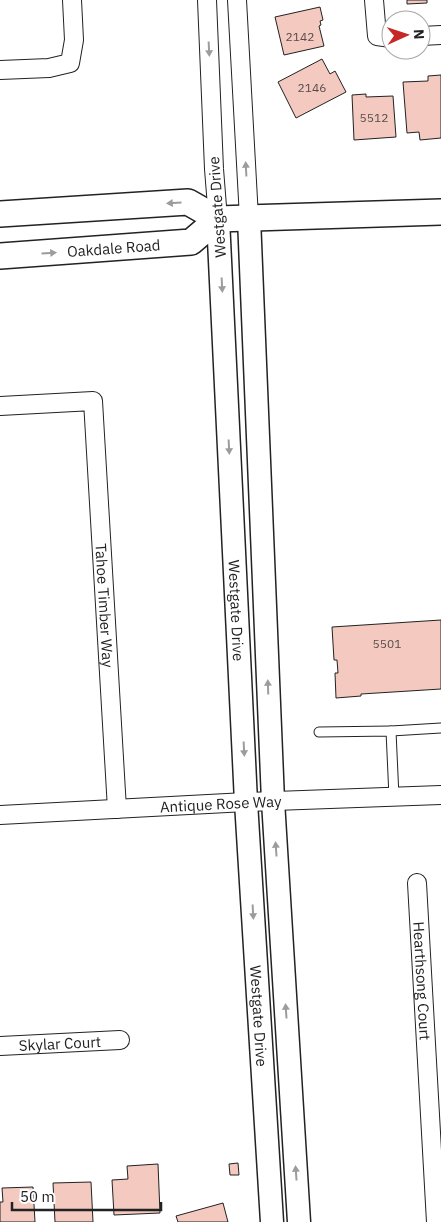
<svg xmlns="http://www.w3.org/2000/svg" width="441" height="1222" font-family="'IBM Plex Sans',sans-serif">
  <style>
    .building { fill: #f3c9c0; stroke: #222 }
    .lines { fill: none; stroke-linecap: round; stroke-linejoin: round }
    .service-casing { stroke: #222; stroke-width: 11 }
    .minor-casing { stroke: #222; stroke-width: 20 }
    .tertiary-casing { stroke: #222; stroke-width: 25 }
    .secondary-casing { stroke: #222; stroke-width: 28 }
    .service { stroke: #fff; stroke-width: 9 }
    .minor { stroke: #fff; stroke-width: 18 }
    .tertiary { stroke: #fff; stroke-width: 22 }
    .secondary { stroke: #fff; stroke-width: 25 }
    .oneway { fill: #9c9c9c }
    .labels { text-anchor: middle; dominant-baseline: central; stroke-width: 4; stroke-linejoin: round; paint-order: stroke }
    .number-label { font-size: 12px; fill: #564c4a }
    .street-label { font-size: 15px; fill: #222; stroke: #fff }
  </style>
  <rect width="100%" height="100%" fill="#fff"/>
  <g class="building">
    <path d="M407 0H427V3L407 4Z"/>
    <path d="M320 7 323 20 320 21 321 25 319 26 324 46 284 55 275 17Z"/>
    <path d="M322 59 330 74 335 71 346 92 296 118 278 82Z"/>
    <path d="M441 75V138L420 140 419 132 407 133 403 82 428 81V76Z"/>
    <path d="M366 94V97L393 96 396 137 354 140 352 95Z"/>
    <path d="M441 620V689L361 694V696L336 698 335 673H338L337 660H334L332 627Z"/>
    <path d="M238 1163 239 1175H230L229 1164Z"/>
    <path d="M158 1164 160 1213 114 1215 112 1180 128 1179 127 1166Z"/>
    <path d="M91 1182 93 1222H55L53 1183Z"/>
    <path d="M33 1187 35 1222H0V1202H3L2 1188Z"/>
    <path d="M223 1203 228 1222H178L176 1216Z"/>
  </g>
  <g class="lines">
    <g class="service-casing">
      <g id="service">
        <path d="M391 731 441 728"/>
        <path d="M319 732 391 731 394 797"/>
      </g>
    </g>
    <g class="minor-casing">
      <g id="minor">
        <path d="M207 0 214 169 218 219"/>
        <path d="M237 0 249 218"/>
        <path d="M374 0 377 36 391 38"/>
        <path d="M421 36 441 35"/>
        <path d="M0 70 49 68 70 63 74 40 72 0"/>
        <path id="s1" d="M0 406 93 401 117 809"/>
        <path id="s2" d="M0 815 246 802 441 795"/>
        <path id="s3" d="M417 883 436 1222"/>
        <path id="s4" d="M0 1046 120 1040"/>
      </g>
    </g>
    <g class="tertiary-casing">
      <g id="tertiary">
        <path d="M249 218 273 801 299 1222"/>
        <path id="s5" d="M218 219 246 802 272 1222"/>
      </g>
    </g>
    <g class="secondary-casing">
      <g id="secondary">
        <path d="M0 214 188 202 218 219 441 212"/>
        <path id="s6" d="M0 256 191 242 218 219"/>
      </g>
    </g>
    <use href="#service" class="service"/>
    <use href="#minor" class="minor"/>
    <use href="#tertiary" class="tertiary"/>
    <use href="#secondary" class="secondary"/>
  </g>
  <defs><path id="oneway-solid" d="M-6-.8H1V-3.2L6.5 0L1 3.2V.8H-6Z" transform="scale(1.25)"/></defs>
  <g class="oneway">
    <use href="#oneway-solid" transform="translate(209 49) rotate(87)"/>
    <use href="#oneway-solid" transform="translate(246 169) rotate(-93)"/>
    <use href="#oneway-solid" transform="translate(174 203) rotate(176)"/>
    <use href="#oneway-solid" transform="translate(49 253) rotate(-4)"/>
    <use href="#oneway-solid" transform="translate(222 285) rotate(87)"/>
    <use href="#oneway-solid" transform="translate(229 447) rotate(87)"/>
    <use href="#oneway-solid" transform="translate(268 687) rotate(-92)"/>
    <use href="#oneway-solid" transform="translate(244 749) rotate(87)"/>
    <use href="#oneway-solid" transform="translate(276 849) rotate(-94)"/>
    <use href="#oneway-solid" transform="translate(253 912) rotate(87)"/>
    <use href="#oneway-solid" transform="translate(286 1011) rotate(-94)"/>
    <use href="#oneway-solid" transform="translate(296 1173) rotate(-94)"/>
  </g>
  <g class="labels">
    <g class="number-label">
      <text x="300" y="36">2142</text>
      <text x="312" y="87">2146</text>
      <text x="374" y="117">5512</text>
      <text x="387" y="643">5501</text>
    </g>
    <g class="street-label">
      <text transform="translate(217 207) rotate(-94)">Westgate Drive</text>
      <text stroke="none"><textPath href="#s6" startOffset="114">Oakdale Road</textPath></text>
      <text stroke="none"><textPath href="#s1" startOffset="298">Tahoe Timber Way</textPath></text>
      <text stroke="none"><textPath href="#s5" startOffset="392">Westgate Drive</textPath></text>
      <text stroke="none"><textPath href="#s2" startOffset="221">Antique Rose Way</textPath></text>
      <text stroke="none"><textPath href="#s3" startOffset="98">Hearthsong Court</textPath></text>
      <text stroke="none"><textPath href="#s5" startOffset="798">Westgate Drive</textPath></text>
      <text stroke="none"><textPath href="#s4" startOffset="60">Skylar Court</textPath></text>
    </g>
  </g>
  <g transform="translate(406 35) rotate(87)"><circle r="24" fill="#ffffff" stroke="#a7a7a7"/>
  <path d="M0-4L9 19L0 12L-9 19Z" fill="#c62828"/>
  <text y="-8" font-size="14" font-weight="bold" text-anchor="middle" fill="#222222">N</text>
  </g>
  <path d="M12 1202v8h149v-8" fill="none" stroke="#222222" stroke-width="2.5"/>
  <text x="20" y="1202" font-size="15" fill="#222222" stroke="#ffffff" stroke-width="4" paint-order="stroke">50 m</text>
</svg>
